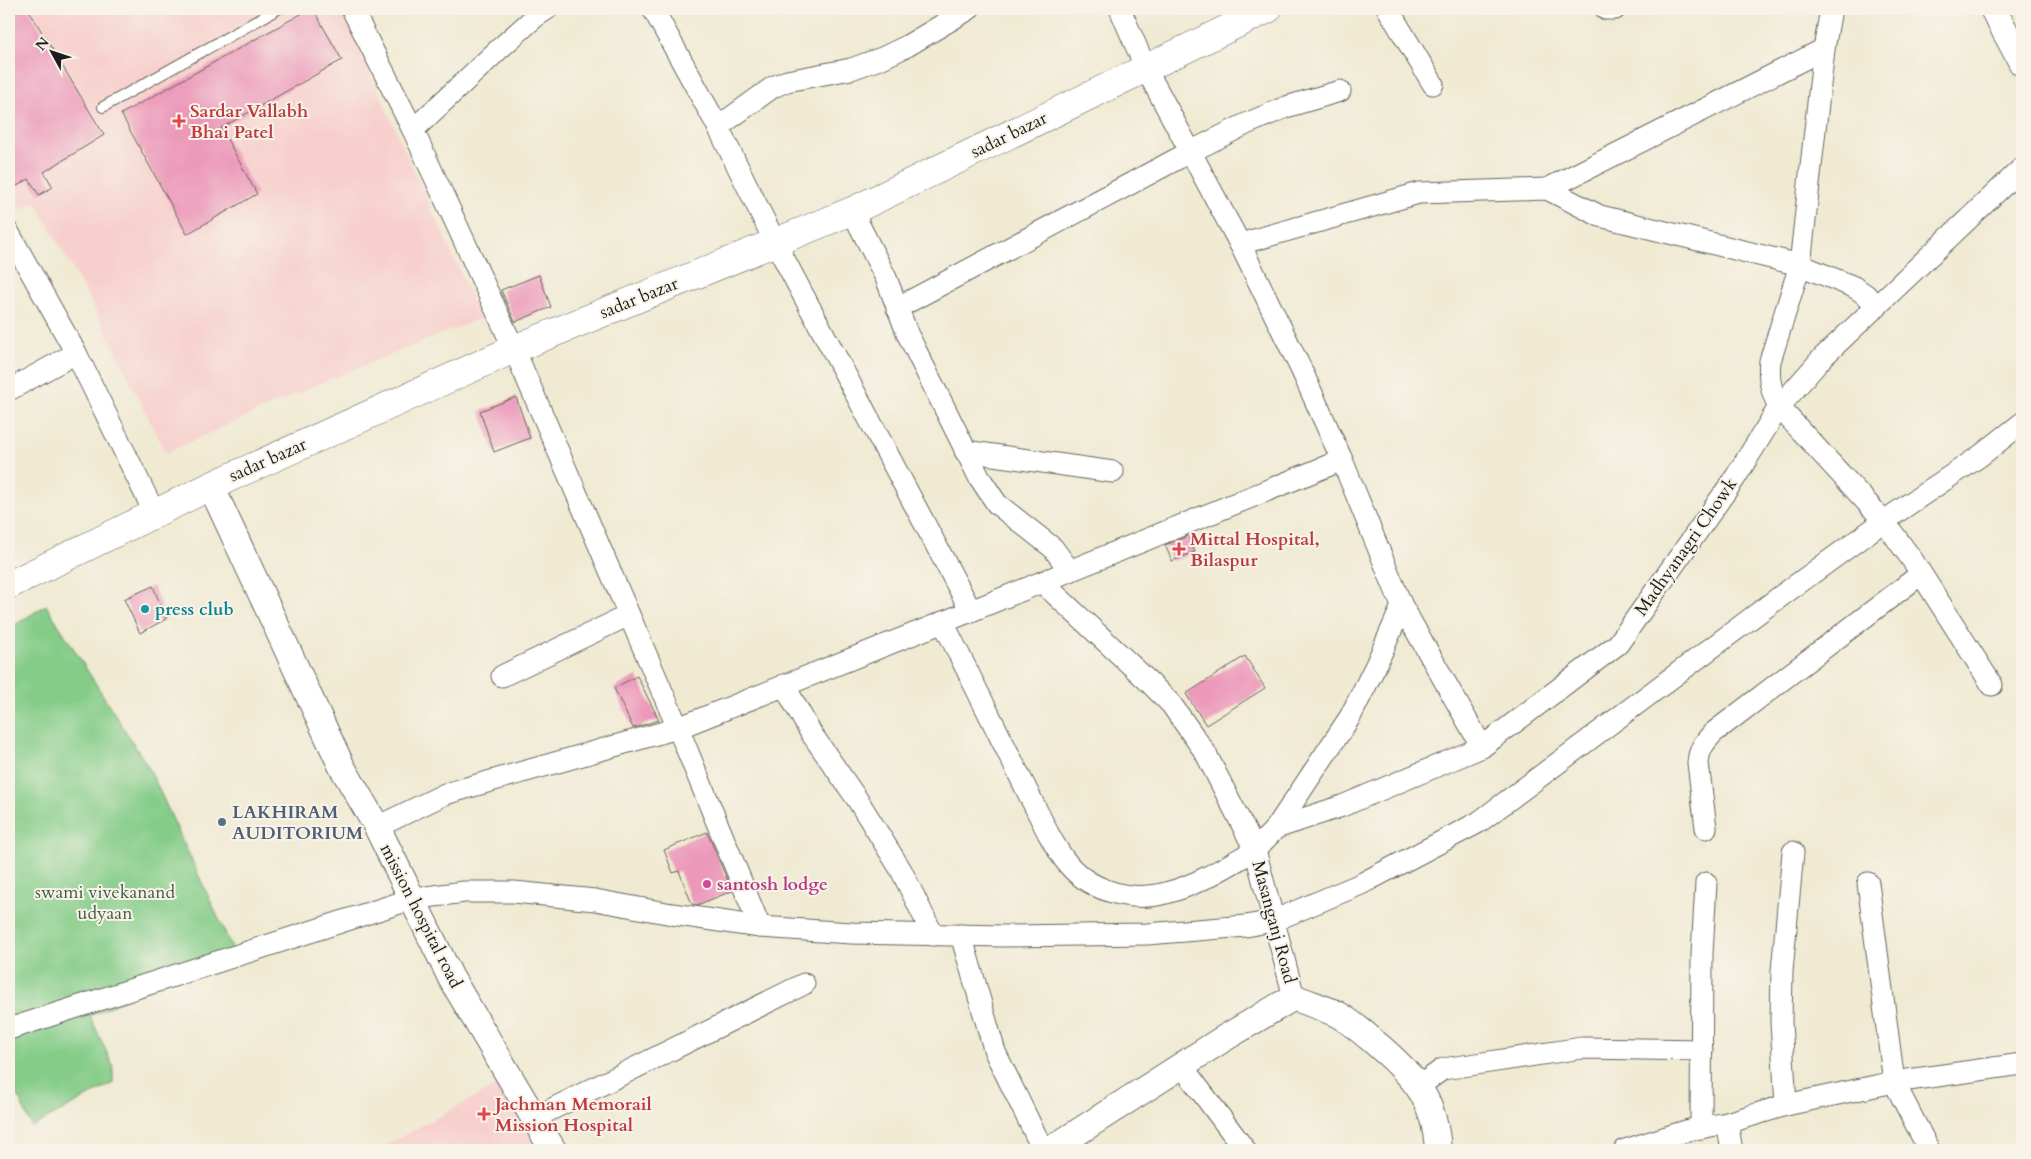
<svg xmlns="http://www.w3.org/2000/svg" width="2031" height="1159" font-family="Cardo,serif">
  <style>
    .built { fill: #f7d0cd }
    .green { fill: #84cc88; stroke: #507452 }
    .building { fill: #ec98b9 }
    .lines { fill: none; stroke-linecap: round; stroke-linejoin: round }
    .service-casing { stroke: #66645c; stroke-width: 12 }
    .minor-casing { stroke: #66645c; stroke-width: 23 }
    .tertiary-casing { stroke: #66645c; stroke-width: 28 }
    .primary-casing { stroke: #66645c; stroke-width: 29 }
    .service { stroke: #fff; stroke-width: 10 }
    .minor { stroke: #fff; stroke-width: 21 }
    .tertiary { stroke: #fff; stroke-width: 26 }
    .primary { stroke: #fff; stroke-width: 28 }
    .health-dot { fill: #e0444e; stroke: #f7f3e8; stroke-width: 2 }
    .culture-dot { fill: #0f9aa8; stroke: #f7f3e8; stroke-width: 2 }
    .service-dot { fill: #5c6f8a; stroke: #f7f3e8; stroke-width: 2 }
    .hotel-dot { fill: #d1479c; stroke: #f7f3e8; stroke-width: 2 }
    .labels { text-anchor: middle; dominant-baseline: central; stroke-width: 4; stroke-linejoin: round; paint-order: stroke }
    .health-label { font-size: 18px; font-weight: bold; fill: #be3a42; stroke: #f7f3e8; text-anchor: start }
    .street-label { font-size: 18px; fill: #1c1c1c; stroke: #f7f3e8 }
    .culture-label { font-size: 18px; font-weight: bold; fill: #0d838f; stroke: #f7f3e8; text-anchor: start }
    .service-label { font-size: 18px; font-weight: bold; fill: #4e5e75; stroke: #f7f3e8; text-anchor: start }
    .hotel-label { font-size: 18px; font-weight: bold; fill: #b23c85; stroke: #f7f3e8; text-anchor: start }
    .park-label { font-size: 18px; fill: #405a42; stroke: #f7f3e8 }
  </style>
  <rect width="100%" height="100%" fill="#f7f3e8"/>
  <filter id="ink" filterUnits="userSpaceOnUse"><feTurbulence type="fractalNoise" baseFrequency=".02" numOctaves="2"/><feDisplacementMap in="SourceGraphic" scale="10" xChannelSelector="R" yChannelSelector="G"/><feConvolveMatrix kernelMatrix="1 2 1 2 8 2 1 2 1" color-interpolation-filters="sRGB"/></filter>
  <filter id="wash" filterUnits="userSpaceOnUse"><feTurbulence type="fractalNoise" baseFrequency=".0096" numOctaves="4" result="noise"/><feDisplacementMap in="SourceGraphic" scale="20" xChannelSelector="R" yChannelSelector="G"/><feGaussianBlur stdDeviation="1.12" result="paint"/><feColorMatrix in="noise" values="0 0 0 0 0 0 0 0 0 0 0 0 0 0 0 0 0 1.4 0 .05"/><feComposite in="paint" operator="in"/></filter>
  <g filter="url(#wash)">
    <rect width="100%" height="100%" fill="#f0ead3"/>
    <g class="built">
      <path d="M9 9H341L481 318 316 385 166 453 91 302 35 201 9 217Z"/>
      <path d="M510 1078 538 1150H377Z"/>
    </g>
    <path class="green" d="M46 605 150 770 234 952 165 981 90 1016 113 1066V1083L32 1127 9 1076V629Z"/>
    <g id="blocks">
      <g class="building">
        <path d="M9 9H28L104 135 44 172 53 187 39 195 29 179 17 186 9 172Z"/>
        <path d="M310 9H313L342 60 221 128 257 194 187 234 121 114Z"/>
        <path d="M539 275 551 307 515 322 501 290Z"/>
        <path d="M516 397 530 438 494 452 480 411Z"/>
        <path d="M1188 536 1195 552 1172 561 1165 545Z"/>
        <path d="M153 586 166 619 140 633 124 599Z"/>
        <path d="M1245 656 1265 688 1206 725 1186 694Z"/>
        <path d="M637 676 659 720 633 728 614 688Z"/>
        <path d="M707 832 732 891 697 905 692 904 679 871 673 873 664 850Z"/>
      </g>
    </g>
  </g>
  <g filter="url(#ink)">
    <use href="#blocks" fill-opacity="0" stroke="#66645c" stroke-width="1"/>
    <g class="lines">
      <g class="service-casing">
        <path id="service" d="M103 107 278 9"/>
      </g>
      <g class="minor-casing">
        <g id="minor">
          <path d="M352 9 413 130 514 349 678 728 760 927"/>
          <path d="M653 9 718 127 775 242 971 611"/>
          <path d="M1120 9 1146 69 1240 244 1301 369 1342 460 1402 606 1482 747"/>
          <path d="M1388 9 1433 84"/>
          <path d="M1606 9H1615"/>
          <path d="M1831 9 1824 49 1800 265 1770 361C1768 379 1771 391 1779 407L1884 521 1913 561 1992 685"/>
          <path d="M718 127 773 87 787 81 851 69 882 58 907 46 969 9"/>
          <path d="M413 130 497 51 535 17 547 9"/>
          <path d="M1547 189 1824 49"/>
          <path d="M852 211 886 278 908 335 979 477 997 504 1053 548 1070 571"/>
          <path d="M9 233 76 353 155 514"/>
          <path d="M1240 244 1419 193 1547 189 1600 216 1800 265 1854 287 1866 295 1877 307"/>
          <path d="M897 308 1190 152 1246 124 1286 107 1340 91"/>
          <path d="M9 390 76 353"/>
          <path d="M965 451 1113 472"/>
          <path d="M943 622 1048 833C1053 842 1058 851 1064 859 1086 890 1130 903 1166 893 1198 885 1227 866 1255 850L1205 752 1171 704 1148 681 1042 582"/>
          <path d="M502 676 629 615"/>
          <path d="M784 685 811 733 857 799 901 870 933 935"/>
          <path d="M377 827 445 794 678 728 971 611 1342 460"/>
          <path d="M1276 828 1342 806 1482 747 1618 644 1735 478 1779 407 1823 357 2022 168"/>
          <path d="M1706 828 1698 763C1699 749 1704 743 1713 733L1921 574"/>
          <path d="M1868 883 1894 1082 1929 1150"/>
          <path d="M961 935 995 1052 1043 1150"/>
          <path d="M1294 997 1255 850 1276 828 1350 717 1376 665 1402 606"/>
          <path d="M9 1029 412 899 464 892H514L595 900 672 914 760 927 851 933 1002 936 1147 934 1246 926 1273 921 1361 884 1479 822 1781 596 1884 521 1980 456 2022 423"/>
          <path d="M1182 1066 1245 1150"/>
          <path d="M1419 1086 1443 1069 1582 1048 1702 1050"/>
          <path d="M1786 1105 1781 1022 1782 971 1793 852"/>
          <path d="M534 1118 804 984"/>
          <path d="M1727 1123 1732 1150"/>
          <path d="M1701 1128 1702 954 1706 883"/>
          <path d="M1625 1150 1689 1130 1727 1123 1786 1105 1894 1082 2022 1064"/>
        </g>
      </g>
      <g class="tertiary-casing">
        <g id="tertiary">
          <path d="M1993 9 2022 63"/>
          <path d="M211 486 342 767 377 827 451 978 553 1150"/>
          <path d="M1050 1150 1223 1039 1294 997C1308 1003 1324 1008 1337 1014 1352 1022 1367 1036 1380 1047 1416 1078 1435 1101 1438 1150"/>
        </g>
      </g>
      <g class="primary-casing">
        <path id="primary" d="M9 585 211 486 514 349 852 211 1268 9"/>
      </g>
      <use href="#service" class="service"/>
      <use href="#minor" class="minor"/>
      <use href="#tertiary" class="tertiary"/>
      <use href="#primary" class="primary"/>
    </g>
  </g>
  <g class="health-dot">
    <path d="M176.5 113.5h5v5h5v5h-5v5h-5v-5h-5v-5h5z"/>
    <path d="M1176.5 541.5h5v5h5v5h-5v5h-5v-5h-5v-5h5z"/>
    <path d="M481.5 1106.5h5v5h5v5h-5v5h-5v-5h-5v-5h5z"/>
  </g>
  <circle class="culture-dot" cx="145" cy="609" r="5"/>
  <circle class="service-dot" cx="222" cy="822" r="5"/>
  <circle class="hotel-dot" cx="707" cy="884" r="5"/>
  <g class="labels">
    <g class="health-label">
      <text x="190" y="111">Sardar Vallabh<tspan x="190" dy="21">Bhai Patel</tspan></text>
      <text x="1190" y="539">Mittal Hospital,<tspan x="1190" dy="21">Bilaspur</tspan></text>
      <text x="495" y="1104">Jachman Memorail<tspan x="495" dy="21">Mission Hospital</tspan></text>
    </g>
    <g class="street-label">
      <text transform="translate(1009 135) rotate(-26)">sadar bazar</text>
      <text transform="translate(639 298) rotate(-22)">sadar bazar</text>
      <text transform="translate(268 460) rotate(-24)">sadar bazar</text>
      <text transform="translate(1686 547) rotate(-55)">Madhyanagri Chowk</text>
      <text transform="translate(421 916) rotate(63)">mission hospital road</text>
      <text transform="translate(1274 922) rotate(75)">Masanganj Road</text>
    </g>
    <g class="culture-label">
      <text x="155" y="609">press club</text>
    </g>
    <g class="service-label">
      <text x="232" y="812">LAKHIRAM<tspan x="232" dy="21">AUDITORIUM</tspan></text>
    </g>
    <g class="hotel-label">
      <text x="717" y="884">santosh lodge</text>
    </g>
    <g class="park-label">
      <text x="105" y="892">swami vivekanand<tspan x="105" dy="21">udyaan</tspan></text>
    </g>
  </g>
  <rect width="2031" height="1159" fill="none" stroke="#f7f3e8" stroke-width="30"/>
  <g transform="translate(52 52) rotate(310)" stroke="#f7f3e8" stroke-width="4" paint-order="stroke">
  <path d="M0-4L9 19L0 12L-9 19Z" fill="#1c1c1c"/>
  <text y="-8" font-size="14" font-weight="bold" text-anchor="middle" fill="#1c1c1c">N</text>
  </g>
</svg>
